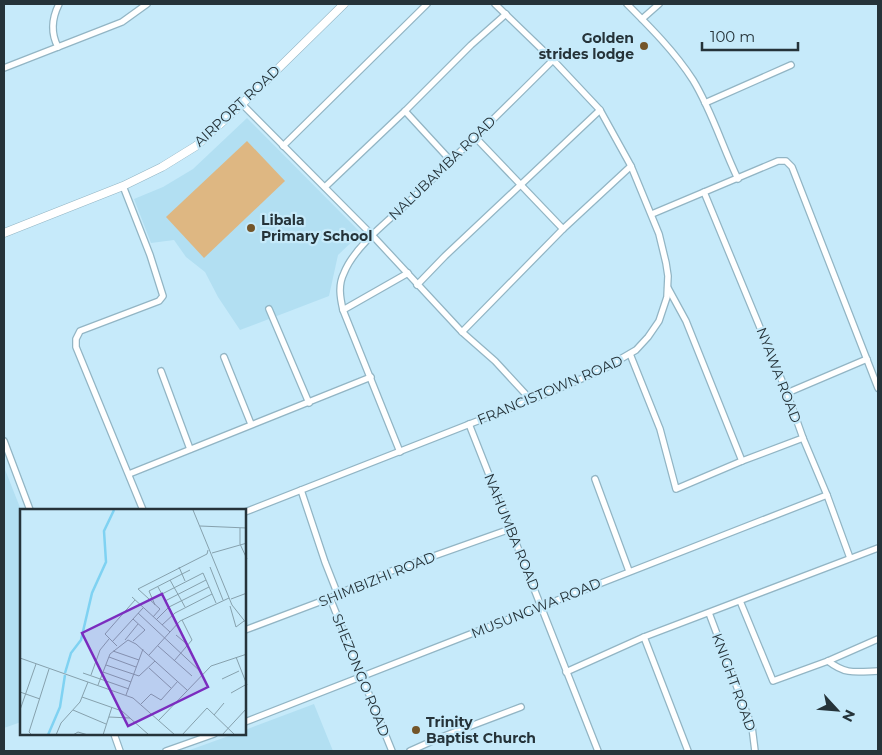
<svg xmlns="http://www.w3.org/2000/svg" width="882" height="755" font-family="Montserrat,sans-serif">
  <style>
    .built { fill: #b2dff2 }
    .green { fill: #deb782 }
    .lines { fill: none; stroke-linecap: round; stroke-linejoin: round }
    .minor-casing { stroke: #92b5c4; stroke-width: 8 }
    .tertiary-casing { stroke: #92b5c4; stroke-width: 9 }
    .minor { stroke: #fff; stroke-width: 5.5 }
    .tertiary { stroke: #fff; stroke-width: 8 }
    .poi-dot { fill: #735529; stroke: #c6eafa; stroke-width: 2 }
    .labels { text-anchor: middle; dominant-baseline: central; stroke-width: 4.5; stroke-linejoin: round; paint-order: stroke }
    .poi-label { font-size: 14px; font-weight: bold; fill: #253339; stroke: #c6eafa; text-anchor: start }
    .street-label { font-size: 14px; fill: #253339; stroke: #c6eafa }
    .inset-river { fill: none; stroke: #7fd2f2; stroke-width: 2.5 }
    .inset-road { fill: none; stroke: #86a1ad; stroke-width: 1 }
    .view { fill: #7b2cbf; fill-opacity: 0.15; stroke: #7b2cbf; stroke-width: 2.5 }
    .inset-edge { fill: none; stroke: #253339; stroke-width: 2.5 }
  </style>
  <rect width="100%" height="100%" fill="#c6eafa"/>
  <g class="built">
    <path d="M247 118 361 233 338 255 329 296 240 330 218 297 205 272 186 257 174 240 151 243 134 199 163 187 193 169Z"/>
    <path d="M4 467 21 510V722L4 728Z"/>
    <path d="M314 704 333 751H187L234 734H245V730Z"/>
  </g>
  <path class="green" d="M247 141 285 181 204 258 166 217Z"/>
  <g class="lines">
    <g class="minor-casing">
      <g id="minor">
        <path d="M627 4C650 27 675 52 693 80 712 111 722 146 738 179"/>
        <path d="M642 19 659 4"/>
        <path d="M58 47C50 32 52 18 59 4"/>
        <path d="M4 68 122 22 147 4"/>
        <path d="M705 103 791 65"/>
        <path d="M242 104 372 235 462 332 495 361 531 400"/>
        <path d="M405 111 451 161"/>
        <path d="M475 137 563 229"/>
        <path d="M283 146 427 4"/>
        <path d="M123 186 150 255 163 296 159 301 80 331 76 339V347L143 510"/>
        <path d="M325 187 405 111 471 45 506 14"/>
        <path d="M704 192 787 393 803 438 827 495 850 558"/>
        <path d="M652 214 778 161H786L792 167 878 388"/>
        <path d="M417 285 445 256 600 110"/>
        <path d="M668 288 686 321 742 461"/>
        <path d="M269 309 309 403"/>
        <path d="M343 310 408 273"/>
        <path d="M462 332 563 229 631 166"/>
        <path d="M630 354 660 429 676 489 742 461 803 438"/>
        <path d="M224 357 251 424"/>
        <path d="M161 371 190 449"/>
        <path d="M787 393 867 359"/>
        <path d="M469 424 598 751"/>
        <path d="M4 441 30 510"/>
        <path d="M400 452 343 310C340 297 338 285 344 273 355 245 392 218 414 197 460 152 507 106 553 60"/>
        <path d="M129 474 371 377"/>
        <path d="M595 479 629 571"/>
        <path d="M301 490 325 562 338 595"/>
        <path d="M245 512 531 400 600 371 636 350 648 337 659 321 667 297 668 276 666 263 659 234 631 166 600 110 553 60 495 4"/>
        <path d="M330 598 392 751"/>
        <path d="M740 601 773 681 828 661 878 639"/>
        <path d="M709 613 752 727 755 751"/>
        <path d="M245 630 330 598 383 574 510 529"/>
        <path d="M644 637 688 751"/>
        <path d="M828 661C846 675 856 672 878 671"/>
        <path d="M566 672 644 637 878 548"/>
        <path d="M245 722 827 495"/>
        <path d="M114 734 120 751"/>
        <path d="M166 751 214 734"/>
        <path d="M410 751 439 738 521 707"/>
      </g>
    </g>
    <g class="tertiary-casing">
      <path id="tertiary" d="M4 233 123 186 162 167 196 146 242 104 344 4"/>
    </g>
    <use href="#minor" class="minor"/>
    <use href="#tertiary" class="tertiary"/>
  </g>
  <g class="poi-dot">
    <circle cx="644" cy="46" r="5"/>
    <circle cx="251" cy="228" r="5"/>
    <circle cx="416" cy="730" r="5"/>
  </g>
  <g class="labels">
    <g class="poi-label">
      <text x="634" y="38" text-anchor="end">Golden<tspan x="634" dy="16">strides lodge</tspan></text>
      <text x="261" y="220">Libala<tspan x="261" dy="16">Primary School</tspan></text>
      <text x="426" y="722">Trinity<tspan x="426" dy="16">Baptist Church</tspan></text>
    </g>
    <g class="street-label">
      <text transform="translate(237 106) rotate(-43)">AIRPORT ROAD</text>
      <text transform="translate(442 168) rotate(-44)">NALUBAMBA ROAD</text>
      <text transform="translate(779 375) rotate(69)">NYAWA ROAD</text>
      <text transform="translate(550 390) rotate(-23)">FRANCISTOWN ROAD</text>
      <text transform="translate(512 532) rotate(68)">NAHUMBA ROAD</text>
      <text transform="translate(377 579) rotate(-22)">SHIMBIZHI ROAD</text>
      <text transform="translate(536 608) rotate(-22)">MUSUNGWA ROAD</text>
      <text transform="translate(361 675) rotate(68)">SHEZONGO ROAD</text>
      <text transform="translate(734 682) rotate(70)">KNIGHT ROAD</text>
    </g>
  </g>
  <g transform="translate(20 509)">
    <rect width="226" height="226" fill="#c6eafa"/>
    <path class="inset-river" d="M45 164 51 144 61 131 72 84 86 53 84 22 94 1M28 226 40 198 45 166"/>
    <path class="inset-road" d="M173 1 212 96 227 115M180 17 227 19M220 19V35L227 50M192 44 227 34M159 58 162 65 170 61M190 58 203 91M150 71 165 98M138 78 149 98M142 85 183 64 196 94M112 88 150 123M211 90 227 84M145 92 186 71M135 96 129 82 162 65 165 72M210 97 216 118 224 112M118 104 182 164M133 108 140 100 118 80 187 45 188 41M113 110 125 121 113 132M136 111 149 98 189 78M142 116 155 104 192 85M156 126 168 136M105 131 118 115M92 133 123 99M97 137 85 125 115 91M138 137 172 167M93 142 119 151M129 146 160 112 209 89M89 148 116 158M216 148 227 176M0 149 113 189 155 226M154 152 172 131 162 111M86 156 119 167 135 152M129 159 151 179M83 163 111 173M63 164 109 180M71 166 80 141 89 130M202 170 219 162M78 176 90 145 108 131 116 135 167 181M0 183 20 190M211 184 227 175M106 186 123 140M62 188 102 202 129 226M121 195 131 185 141 191 158 172M0 201 16 155M53 201 86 215M194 206 204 194M89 208 110 209M139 211 191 157 227 145M12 226 9 223 29 160M36 226 41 214 60 193 68 173M53 226 58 223 68 226M83 226 92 198M162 226 187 199 215 226M202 226 227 199"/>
    <path class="view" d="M142 85 188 178 108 217 62 124Z"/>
    <rect width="226" height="226" class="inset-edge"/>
  </g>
  <rect width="882" height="755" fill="none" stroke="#253339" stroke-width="10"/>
  <g transform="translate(837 710) rotate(116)" stroke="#c6eafa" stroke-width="4" paint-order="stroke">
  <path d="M0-4L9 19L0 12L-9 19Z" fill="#253339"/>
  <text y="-8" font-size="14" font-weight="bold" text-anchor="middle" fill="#253339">N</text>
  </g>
  <path d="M702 42v8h96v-8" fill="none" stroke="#253339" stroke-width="2.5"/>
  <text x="710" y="42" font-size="15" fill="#253339" stroke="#c6eafa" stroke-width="4" paint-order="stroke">100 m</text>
</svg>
